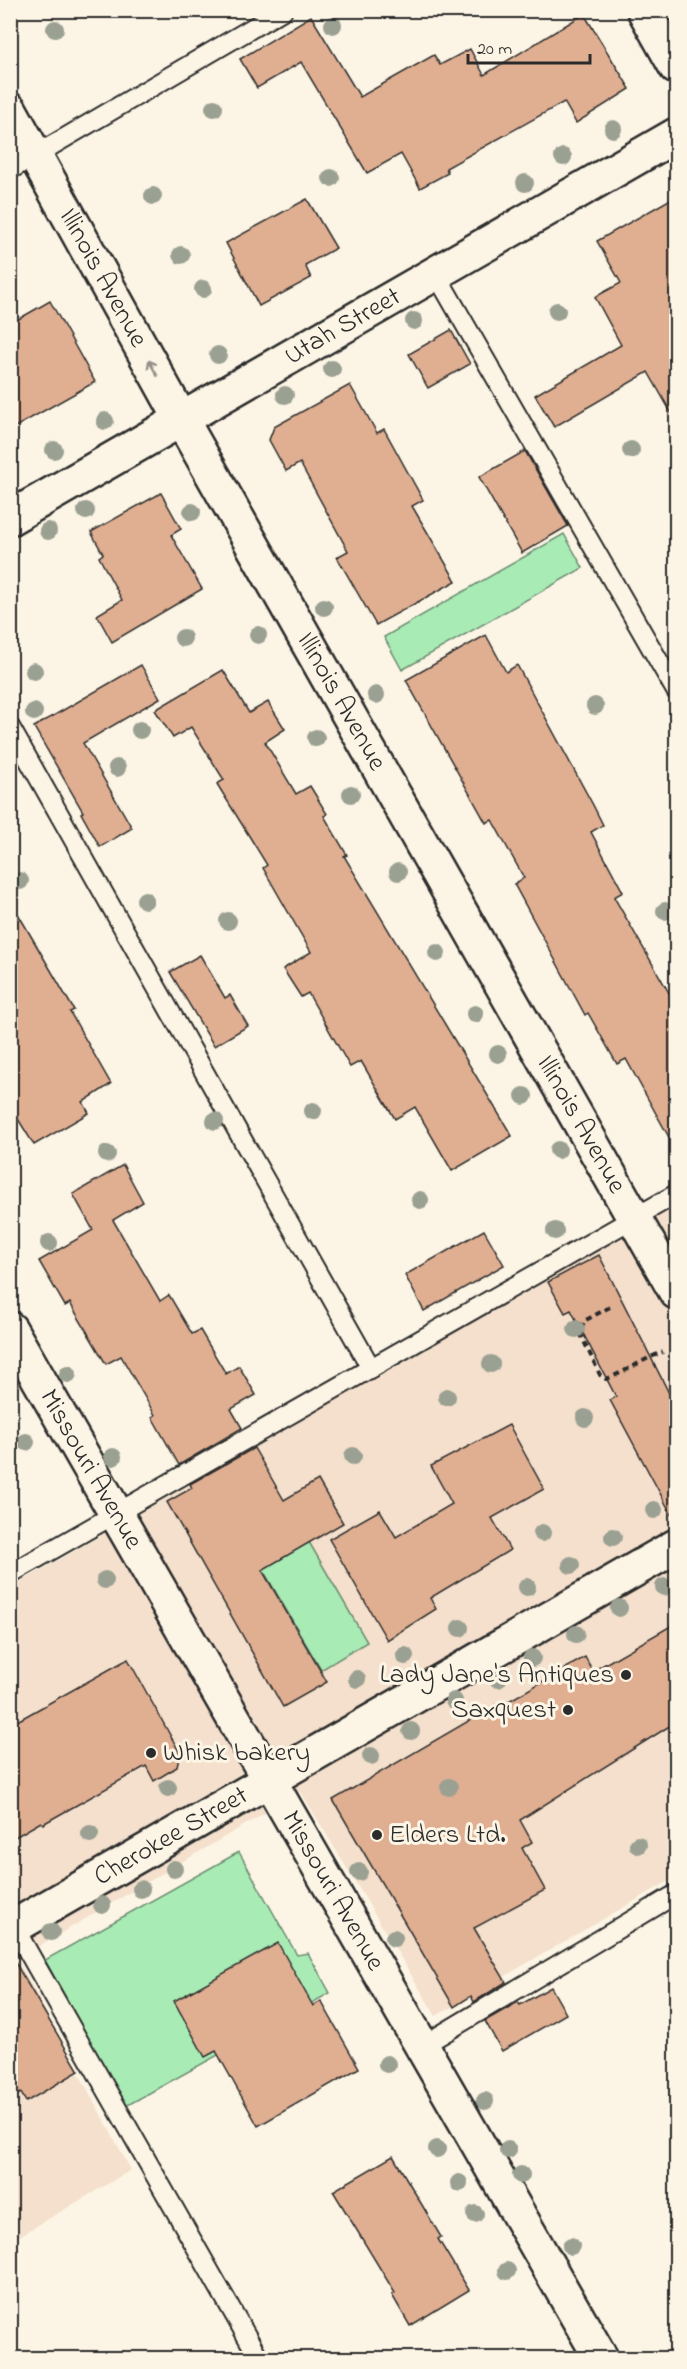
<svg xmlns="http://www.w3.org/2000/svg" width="687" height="2369" font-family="'Indie Flower',sans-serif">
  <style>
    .built { fill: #f4e0cc }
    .green { fill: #a9ebb5; stroke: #6a8b70; stroke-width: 1.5 }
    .building { fill: #e0af92; stroke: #2b2b2b; stroke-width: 1.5 }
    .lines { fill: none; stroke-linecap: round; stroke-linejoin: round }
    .service-casing { stroke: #2b2b2b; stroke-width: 22 }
    .minor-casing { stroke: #2b2b2b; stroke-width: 38 }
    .tertiary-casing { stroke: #2b2b2b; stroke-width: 38 }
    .path { stroke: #2b2b2b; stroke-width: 4; stroke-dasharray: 6 4.5; stroke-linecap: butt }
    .service { stroke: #fcf5e5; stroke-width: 18 }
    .minor { stroke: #fcf5e5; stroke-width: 33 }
    .tertiary { stroke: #fcf5e5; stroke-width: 33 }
    .tree { fill: #9aa092 }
    .oneway { stroke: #949088 }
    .poi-dot { fill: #2b2b2b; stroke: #fcf5e5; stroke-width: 2 }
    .labels { text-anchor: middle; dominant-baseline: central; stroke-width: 6; stroke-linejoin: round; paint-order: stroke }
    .street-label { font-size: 27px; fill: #2b2b2b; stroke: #fcf5e5 }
    .poi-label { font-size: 27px; fill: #2b2b2b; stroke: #fcf5e5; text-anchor: end }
  </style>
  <rect width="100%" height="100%" fill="#fcf5e5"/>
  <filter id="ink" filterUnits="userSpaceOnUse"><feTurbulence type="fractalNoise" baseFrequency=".0167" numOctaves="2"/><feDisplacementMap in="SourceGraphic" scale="12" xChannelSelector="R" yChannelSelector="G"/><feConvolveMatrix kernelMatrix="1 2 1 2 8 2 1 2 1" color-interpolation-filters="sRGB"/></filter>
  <g filter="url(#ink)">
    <path class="built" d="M676 1204V1877L436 2016 301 1792 17 1959 131 2170 11 2241 10 1588Z"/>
    <g class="green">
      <path d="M564 534 583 568 402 670 384 637Z"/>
      <path d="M309 1542 367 1642 321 1670 259 1563Z"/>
      <path d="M239 1852 297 1955 308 1953 330 1993 126 2106 45 1960Z"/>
    </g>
    <g class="building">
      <path d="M584 14 630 89 576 123 564 102 446 168 448 173 420 188 401 154 367 173 301 62 257 88 240 59 311 16 360 97 434 55 440 65 470 49 484 75Z"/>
      <path d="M676 196V421L648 372 554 427 535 395 621 345 595 297 621 283 597 241Z"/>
      <path d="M307 199 336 248 305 265 311 278 259 306 226 243Z"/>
      <path d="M50 301 95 382 10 430V324Z"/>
      <path d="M451 330 470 364 428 388 409 354Z"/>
      <path d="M350 385 377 433 384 429 423 500 412 506 456 581 376 625 337 557 348 551 300 463 286 471 269 440 274 427Z"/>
      <path d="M525 451 568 526 522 553 479 477Z"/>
      <path d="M161 493 181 529 171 535 202 589 112 642 97 615 122 600 99 557 103 554 91 532Z"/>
      <path d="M486 635 506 672 517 665 593 805 603 825 591 832 623 892 614 897 676 1005V1150L626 1059 617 1064 588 1013 585 1015 514 884 524 878 492 820 486 823 406 680Z"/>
      <path d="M141 665 160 698 83 743 132 828 100 847 81 813 83 812 34 727Z"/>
      <path d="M223 670 249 713 268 702 285 729 265 742 296 794 310 786 327 814 324 816 347 855 344 856 512 1136 452 1171 415 1107 395 1119 361 1061 350 1067 308 993 301 997 283 969 311 952 263 868 267 865 217 784 224 780 191 727 173 738 155 710Z"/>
      <path d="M10 900 74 1010 70 1012 111 1084 83 1102 89 1113 34 1145 10 1106Z"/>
      <path d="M200 955 225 998 230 995 248 1026 214 1046 170 972Z"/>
      <path d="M123 1165 143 1202 113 1220 160 1301 169 1295 192 1334 200 1330 226 1374 239 1366 256 1395 231 1409 242 1428 179 1465 152 1417 155 1415 121 1356 106 1364 70 1303 65 1306 39 1261 93 1230 73 1194Z"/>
      <path d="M484 1230 504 1265 424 1311 405 1275Z"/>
      <path d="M599 1255 676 1407V1523L610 1400 616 1397 571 1310 565 1313 548 1282Z"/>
      <path d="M509 1425 544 1489 492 1518 510 1550 430 1598 436 1609 387 1640 329 1539 380 1510 396 1537 452 1504 431 1466Z"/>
      <path d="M254 1448 284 1500 318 1480 343 1523 262 1570 327 1682 283 1707 167 1502 192 1488 190 1484Z"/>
      <path d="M676 1623V1722L520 1820 532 1842 522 1848 545 1890 474 1928 506 1982 474 2002 471 1996 454 2007 333 1800 501 1702 502 1705 585 1657 593 1671Z"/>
      <path d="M128 1659 180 1753 177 1767 154 1781 146 1766 43 1824 41 1822 10 1840V1725Z"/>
      <path d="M278 1943 313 2006 321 2001 359 2068 258 2126 216 2051 205 2057 174 2001Z"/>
      <path d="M10 1954 79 2071 26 2102 21 2093 10 2099Z"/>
      <path d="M551 1987 566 2014 502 2051 485 2021 518 2002 520 2005Z"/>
      <path d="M393 2156 441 2237 438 2239 469 2290 410 2326 392 2295 395 2293 333 2191Z"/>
    </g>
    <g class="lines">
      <g class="service-casing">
        <g id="service">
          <path d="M10 170 283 10"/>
          <path d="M436 274 676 691"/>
          <path d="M10 727 371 1368"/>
          <path d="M10 1574 676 1194"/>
          <path d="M14 1927 259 2358"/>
          <path d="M422 2046 676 1894"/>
        </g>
      </g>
      <g class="minor-casing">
        <g id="minor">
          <path d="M644 10 676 67"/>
          <path id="s1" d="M10 110 181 419 676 1292"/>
          <path id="s2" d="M10 518 676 135"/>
          <path id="s3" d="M10 1329 601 2358"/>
        </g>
      </g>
      <g class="tertiary-casing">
        <g id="tertiary">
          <path id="s4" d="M10 1929 676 1546"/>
        </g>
      </g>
      <path class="path" d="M610 1307 584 1321 580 1333 600 1375 606 1379C626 1372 643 1359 663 1352"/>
      <use href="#service" class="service"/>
      <use href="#minor" class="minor"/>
      <use href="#tertiary" class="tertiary"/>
    </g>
    <g class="tree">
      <circle cx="333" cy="25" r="9"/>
      <circle cx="55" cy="29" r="9"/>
      <circle cx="214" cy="108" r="9"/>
      <circle cx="613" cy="129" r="9"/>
      <circle cx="563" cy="157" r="9"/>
      <circle cx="331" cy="178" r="9"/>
      <circle cx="525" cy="183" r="9"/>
      <circle cx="153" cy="196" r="9"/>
      <circle cx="181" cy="255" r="9"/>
      <circle cx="203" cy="289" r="9"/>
      <circle cx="557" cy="311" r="9"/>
      <circle cx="414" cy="321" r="9"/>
      <circle cx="218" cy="355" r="9"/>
      <circle cx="332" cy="369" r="9"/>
      <circle cx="285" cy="395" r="9"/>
      <circle cx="105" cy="421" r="9"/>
      <circle cx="54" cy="450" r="9"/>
      <circle cx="631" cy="450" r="9"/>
      <circle cx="86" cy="511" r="9"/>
      <circle cx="192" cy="512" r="9"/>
      <circle cx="48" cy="531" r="9"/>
      <circle cx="324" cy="607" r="9"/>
      <circle cx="258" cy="635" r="9"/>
      <circle cx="183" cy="638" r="9"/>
      <circle cx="34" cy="671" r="9"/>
      <circle cx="376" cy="695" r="9"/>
      <circle cx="595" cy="706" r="9"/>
      <circle cx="34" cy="712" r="9"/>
      <circle cx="140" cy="730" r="9"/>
      <circle cx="316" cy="738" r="9"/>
      <circle cx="117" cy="768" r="9"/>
      <circle cx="351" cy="794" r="9"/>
      <circle cx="398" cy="872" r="9"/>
      <circle cx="20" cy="881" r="9"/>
      <circle cx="145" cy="900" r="9"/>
      <circle cx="665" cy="911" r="9"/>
      <circle cx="228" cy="921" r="9"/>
      <circle cx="437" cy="953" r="9"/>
      <circle cx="475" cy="1014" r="9"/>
      <circle cx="498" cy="1054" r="9"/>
      <circle cx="524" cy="1096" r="9"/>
      <circle cx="313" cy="1111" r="9"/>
      <circle cx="215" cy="1121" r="9"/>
      <circle cx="558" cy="1150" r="9"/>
      <circle cx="107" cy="1154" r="9"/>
      <circle cx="420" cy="1200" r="9"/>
      <circle cx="555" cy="1231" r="9"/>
      <circle cx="49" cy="1243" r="9"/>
      <circle cx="576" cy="1329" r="9"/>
      <circle cx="491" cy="1364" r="9"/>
      <circle cx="68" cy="1374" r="9"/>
      <circle cx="447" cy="1397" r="9"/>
      <circle cx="585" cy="1418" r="9"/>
      <circle cx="26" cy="1442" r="9"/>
      <circle cx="353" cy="1456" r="9"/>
      <circle cx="113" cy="1457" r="9"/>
      <circle cx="654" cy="1510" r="9"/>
      <circle cx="542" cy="1533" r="9"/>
      <circle cx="613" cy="1537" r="9"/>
      <circle cx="571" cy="1565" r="9"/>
      <circle cx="105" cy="1580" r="9"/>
      <circle cx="527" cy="1587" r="9"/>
      <circle cx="664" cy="1587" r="9"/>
      <circle cx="619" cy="1608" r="9"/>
      <circle cx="460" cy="1628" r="9"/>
      <circle cx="576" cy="1634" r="9"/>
      <circle cx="405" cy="1656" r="9"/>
      <circle cx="532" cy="1658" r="9"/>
      <circle cx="357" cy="1679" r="9"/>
      <circle cx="498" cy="1679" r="9"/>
      <circle cx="454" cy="1701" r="9"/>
      <circle cx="411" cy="1731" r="9"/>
      <circle cx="371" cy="1756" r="9"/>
      <circle cx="449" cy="1787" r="9"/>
      <circle cx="168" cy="1788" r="9"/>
      <circle cx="90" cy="1834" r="9"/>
      <circle cx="638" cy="1845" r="9"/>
      <circle cx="174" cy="1869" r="9"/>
      <circle cx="359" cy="1872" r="9"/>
      <circle cx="141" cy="1889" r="9"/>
      <circle cx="102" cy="1905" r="9"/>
      <circle cx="51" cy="1932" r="9"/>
      <circle cx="394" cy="1938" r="9"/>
      <circle cx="387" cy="2064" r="9"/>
      <circle cx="485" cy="2101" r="9"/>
      <circle cx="437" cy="2149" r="9"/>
      <circle cx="508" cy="2150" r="9"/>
      <circle cx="521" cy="2175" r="9"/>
      <circle cx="459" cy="2183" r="9"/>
      <circle cx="475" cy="2214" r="9"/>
      <circle cx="571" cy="2246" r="9"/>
      <circle cx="507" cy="2271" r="9"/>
    </g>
    <defs><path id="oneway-shaft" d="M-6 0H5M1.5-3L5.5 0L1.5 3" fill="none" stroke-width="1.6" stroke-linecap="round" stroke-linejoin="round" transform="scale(1.5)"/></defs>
    <use class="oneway" href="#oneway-shaft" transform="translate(153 368) rotate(-119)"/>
  </g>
  <g class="poi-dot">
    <circle cx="626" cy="1675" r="6"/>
    <circle cx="568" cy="1710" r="6"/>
    <circle cx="151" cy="1753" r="6"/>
    <circle cx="377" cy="1835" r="6"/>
  </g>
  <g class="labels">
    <g class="street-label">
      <text stroke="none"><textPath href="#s1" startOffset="192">Illinois Avenue</textPath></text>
      <text stroke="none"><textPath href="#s2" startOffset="384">Utah Street</textPath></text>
      <text stroke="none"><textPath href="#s1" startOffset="678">Illinois Avenue</textPath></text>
      <text stroke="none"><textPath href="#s1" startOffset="1164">Illinois Avenue</textPath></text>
      <text stroke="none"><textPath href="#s3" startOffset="162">Missouri Avenue</textPath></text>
      <text stroke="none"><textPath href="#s4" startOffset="186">Cherokee Street</textPath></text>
      <text stroke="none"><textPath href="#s3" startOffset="648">Missouri Avenue</textPath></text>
    </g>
    <g class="poi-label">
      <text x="614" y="1675">Lady Jane's Antiques</text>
      <text x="556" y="1710">Saxquest</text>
      <text x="163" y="1753" text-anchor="start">Whisk bakery</text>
      <text x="389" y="1835" text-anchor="start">Elders Ltd.</text>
    </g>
  </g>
  <rect width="687" height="2369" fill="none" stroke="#fcf5e5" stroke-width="36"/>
  <rect x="18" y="18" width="651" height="2333" fill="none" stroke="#2b2b2b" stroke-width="2" filter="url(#ink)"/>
  <path d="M468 54v9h122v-9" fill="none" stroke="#2b2b2b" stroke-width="3"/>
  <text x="477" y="54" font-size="18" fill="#2b2b2b" stroke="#fcf5e5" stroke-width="4.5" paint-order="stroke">20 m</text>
</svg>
